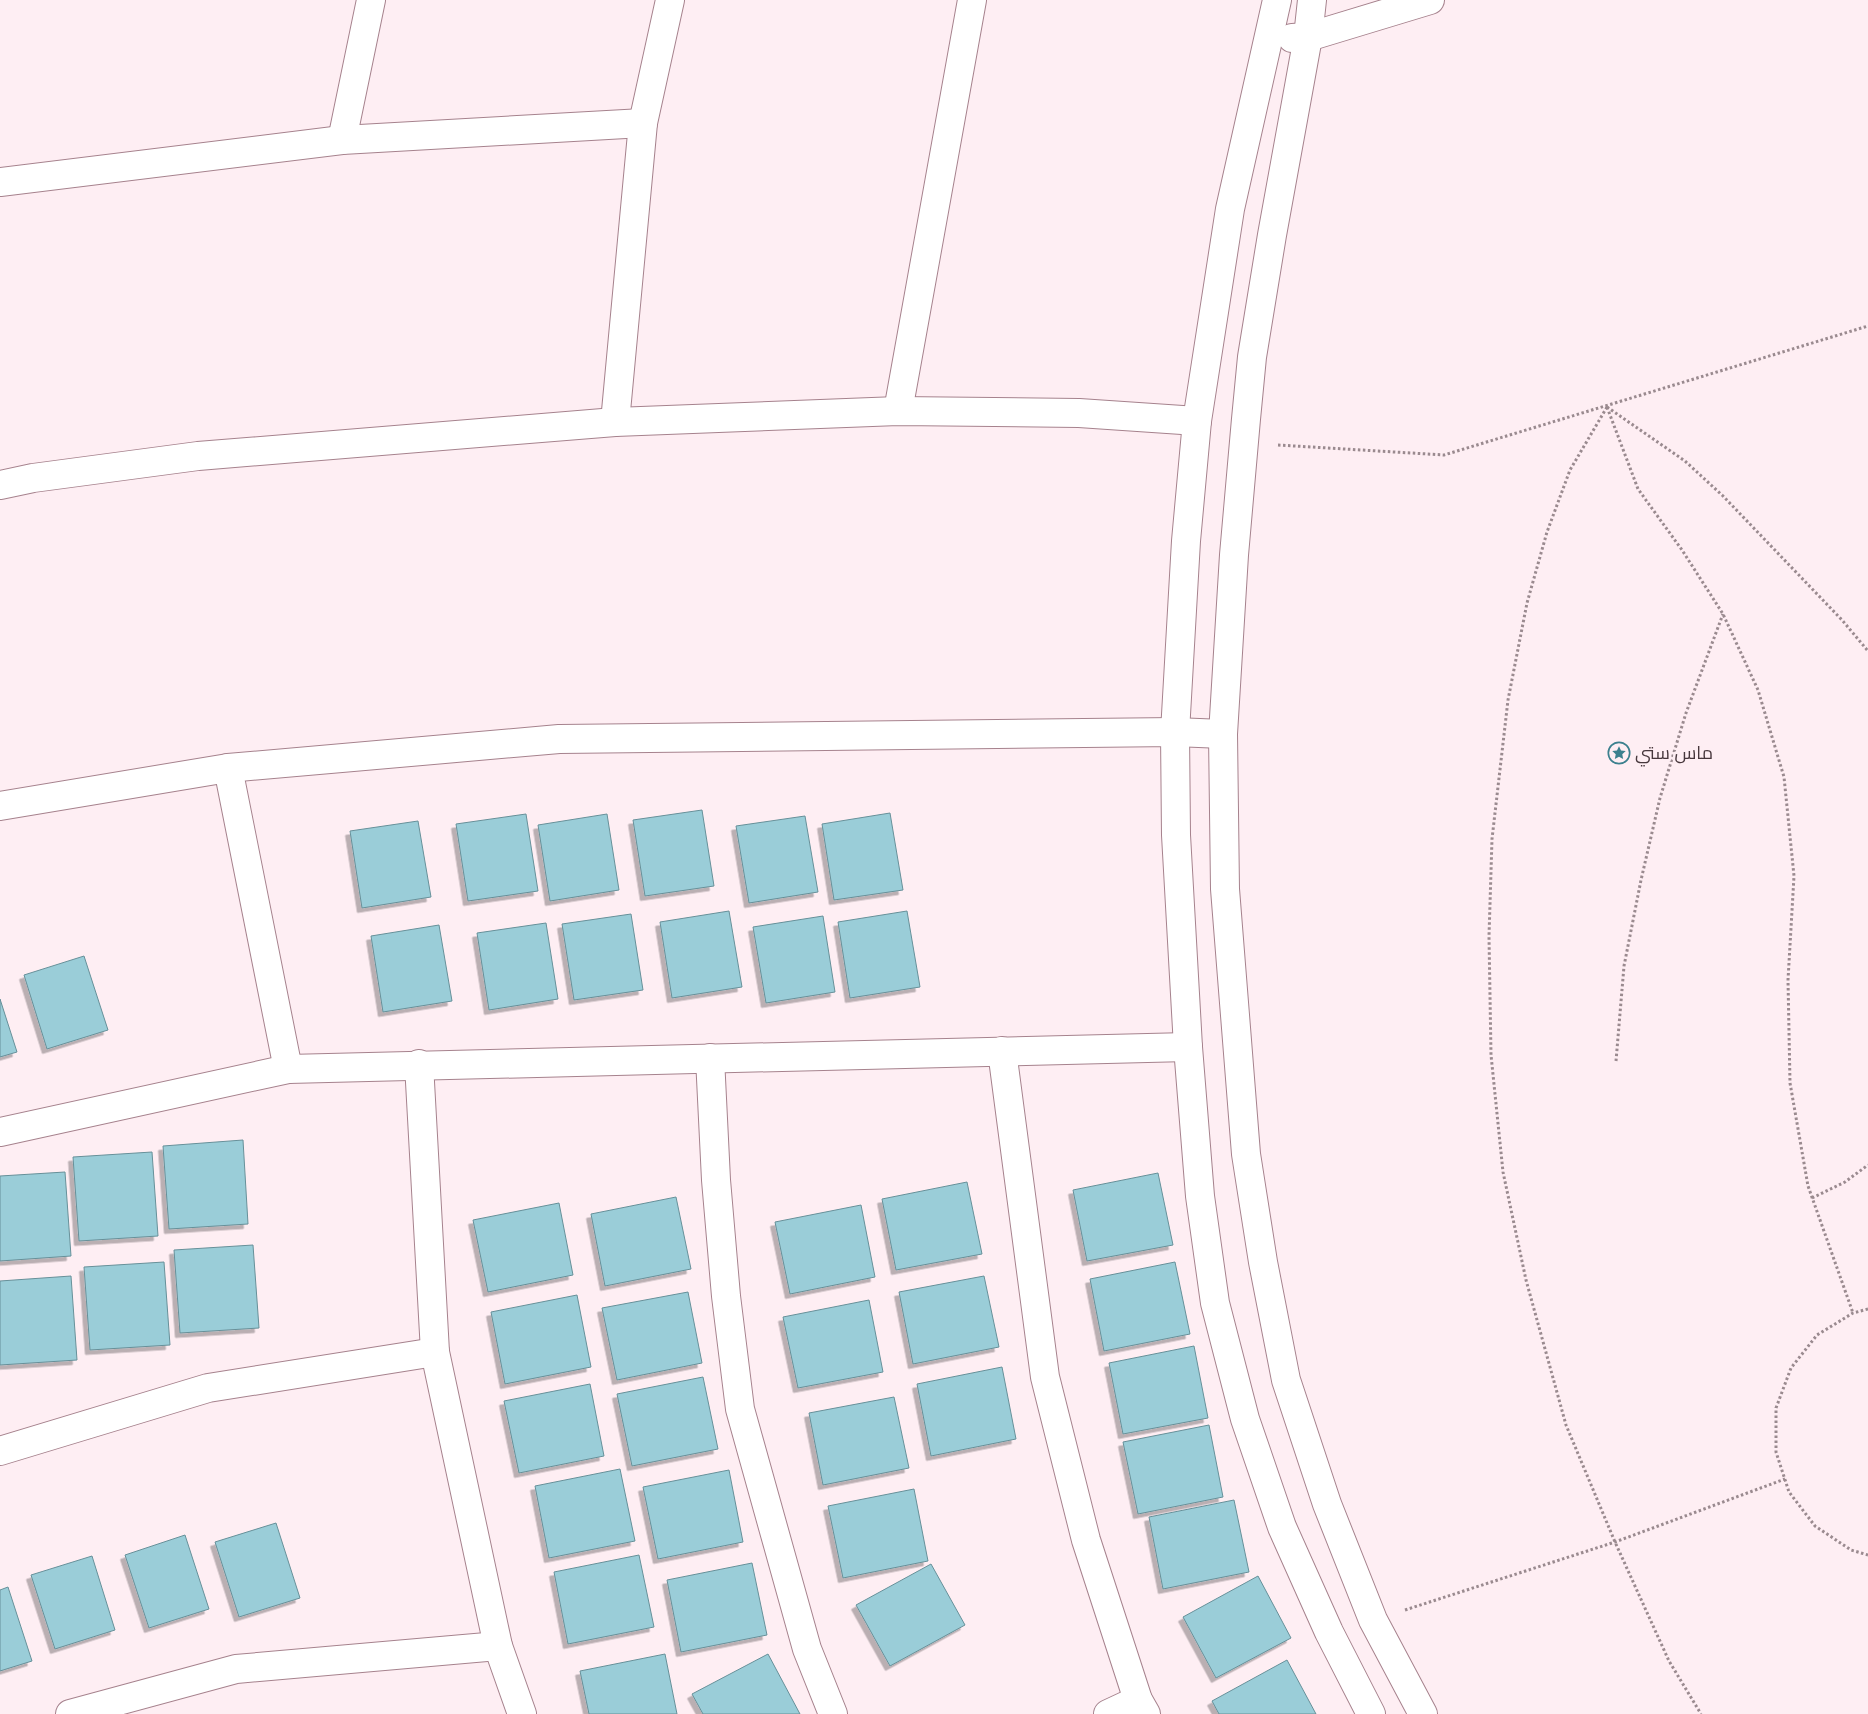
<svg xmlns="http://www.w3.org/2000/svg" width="1868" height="1714" font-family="'Times New Roman',Cairo,serif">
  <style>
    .building { fill: #9acdd8; stroke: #679099; filter: url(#shadow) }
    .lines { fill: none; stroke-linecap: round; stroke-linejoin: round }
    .minor-casing { stroke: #a6828d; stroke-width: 30 }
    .path { stroke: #9a8a8f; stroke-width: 3; stroke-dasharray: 2.5 2.5; stroke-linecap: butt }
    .minor { stroke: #fff; stroke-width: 28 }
    .labels { text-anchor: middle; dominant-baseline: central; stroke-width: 5; stroke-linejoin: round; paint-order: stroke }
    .poi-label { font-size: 18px; fill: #47373c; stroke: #feeef3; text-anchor: start }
  </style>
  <defs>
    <filter id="shadow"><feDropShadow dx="-4.5" dy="4.5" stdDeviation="0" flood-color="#0004"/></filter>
  </defs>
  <rect width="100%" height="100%" fill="#feeef3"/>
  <g class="building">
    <path d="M702 810 714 886 645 896 633 820Z"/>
    <path d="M890 813 903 890 834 900 822 824Z"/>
    <path d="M526 814 538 891 468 901 456 824Z"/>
    <path d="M607 814 619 890 550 901 538 825Z"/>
    <path d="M805 816 818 892 749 903 736 826Z"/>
    <path d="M418 821 431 897 362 908 350 831Z"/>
    <path d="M729 911 742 987 672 998 660 922Z"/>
    <path d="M907 911 920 987 850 998 838 922Z"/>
    <path d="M631 914 643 990 574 1000 562 924Z"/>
    <path d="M823 916 835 992 766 1003 753 927Z"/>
    <path d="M546 923 558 999 489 1010 477 933Z"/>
    <path d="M439 925 452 1001 383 1012 371 936Z"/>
    <path d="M84 956 108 1030 47 1049 24 975Z"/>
    <path d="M0 999 17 1052 0 1057Z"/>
    <path d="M243 1140 248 1224 169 1229 163 1146Z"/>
    <path d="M152 1152 158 1236 79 1241 73 1157Z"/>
    <path d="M65 1172 71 1256 0 1261V1176Z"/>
    <path d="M1158 1173 1173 1245 1087 1261 1073 1190Z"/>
    <path d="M967 1182 982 1254 896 1270 882 1199Z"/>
    <path d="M676 1197 691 1269 605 1286 591 1214Z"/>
    <path d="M559 1203 573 1275 488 1292 473 1220Z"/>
    <path d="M861 1205 875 1277 790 1294 775 1222Z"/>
    <path d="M253 1245 259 1328 180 1333 174 1250Z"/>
    <path d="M164 1262 170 1345 90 1350 84 1267Z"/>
    <path d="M1175 1262 1190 1334 1104 1351 1090 1279Z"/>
    <path d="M71 1276 77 1360 0 1365V1281Z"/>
    <path d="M984 1276 999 1347 913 1364 899 1292Z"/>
    <path d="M688 1292 702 1363 617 1380 602 1308Z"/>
    <path d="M577 1295 591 1367 505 1384 491 1312Z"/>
    <path d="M869 1300 883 1372 798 1388 783 1317Z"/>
    <path d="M1194 1346 1208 1418 1123 1434 1109 1363Z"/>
    <path d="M1002 1367 1016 1439 931 1456 917 1384Z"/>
    <path d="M703 1377 718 1449 632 1466 617 1394Z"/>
    <path d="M590 1384 604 1456 519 1473 504 1401Z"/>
    <path d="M894 1397 909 1468 823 1485 809 1413Z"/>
    <path d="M1209 1425 1223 1497 1138 1514 1123 1442Z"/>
    <path d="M620 1469 635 1541 549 1558 535 1486Z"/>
    <path d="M729 1470 743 1542 658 1559 643 1487Z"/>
    <path d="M914 1489 928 1561 843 1578 828 1506Z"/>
    <path d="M1234 1500 1249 1572 1163 1589 1149 1517Z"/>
    <path d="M276 1523 300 1598 239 1617 215 1542Z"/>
    <path d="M185 1535 209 1609 149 1628 125 1555Z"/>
    <path d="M639 1555 654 1627 568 1644 554 1572Z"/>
    <path d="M92 1556 115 1630 55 1649 31 1575Z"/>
    <path d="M752 1563 767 1635 681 1652 667 1580Z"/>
    <path d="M931 1564 965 1625 890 1666 856 1605Z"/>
    <path d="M1258 1576 1291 1638 1216 1678 1183 1617Z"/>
    <path d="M8 1587 32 1661 0 1671V1590Z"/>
    <path d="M665 1654 677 1714H589L580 1671Z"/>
    <path d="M768 1654 800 1714H703L692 1694Z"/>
    <path d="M1287 1660 1316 1714H1219L1212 1701Z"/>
  </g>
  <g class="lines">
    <g class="minor-casing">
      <g id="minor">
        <path d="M1277 0 1230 209 1197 421 1186 541 1175 732 1176 835 1188 1047 1200 1196 1215 1303 1245 1419 1282 1527 1329 1632 1371 1714"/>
        <path d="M1312 0 1308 37 1272 235 1252 357 1246 419 1234 555 1223 734 1225 889 1246 1154 1263 1262 1286 1380 1327 1504 1373 1620 1423 1714"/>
        <path d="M1292 38 1308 37 1430 0"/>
        <path d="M342 140 371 0"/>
        <path d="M0 182 342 140 643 123"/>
        <path d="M898 411 972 0"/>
        <path d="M615 422 643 123 670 0"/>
        <path d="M0 485 33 478 198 456 615 422 898 411 1079 413 1197 421"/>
        <path d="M228 768 288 1069"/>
        <path d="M0 806 228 768 559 739 1175 732 1223 734"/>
        <path d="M1002 1051 1045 1377 1086 1540 1138 1700 1146 1714"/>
        <path d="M710 1058 716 1180 726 1296 740 1409 807 1649 833 1714"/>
        <path d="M419 1064 435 1352 498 1646 522 1714"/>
        <path d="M0 1132 288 1069 1188 1047"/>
        <path d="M0 1451 208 1388 435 1352"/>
        <path d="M70 1714 236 1669 498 1646"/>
        <path d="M1108 1714 1138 1700"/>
      </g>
    </g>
    <g class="path">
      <path d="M1607 407 1570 470 1547 532 1527 603 1508 700 1492 839 1489 936 1491 1055 1503 1172 1526 1280 1566 1425 1615 1542 1669 1661 1701 1714"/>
      <path d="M1607 407 1638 489 1682 550 1723 614 1758 690 1784 777 1794 876 1788 980 1790 1083 1808 1186 1853 1313"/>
      <path d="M1607 407 1685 461 1723 496 1842 620 1868 651"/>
      <path d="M1278 445 1444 455 1868 326"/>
      <path d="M1616 1061 1624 966 1641 880 1660 798 1686 713 1723 614"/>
      <path d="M1812 1198 1845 1182 1868 1165"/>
      <path d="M1868 1309 1853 1313 1817 1335 1791 1368 1776 1408V1452L1789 1492 1815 1526 1851 1550 1868 1555"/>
      <path d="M1405 1610 1615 1542 1785 1479"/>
    </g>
    <use href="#minor" class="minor"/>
  </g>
  <defs>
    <g id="sight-ring" transform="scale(1.125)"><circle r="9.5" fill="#feeef3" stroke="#3c808e" stroke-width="1.5"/><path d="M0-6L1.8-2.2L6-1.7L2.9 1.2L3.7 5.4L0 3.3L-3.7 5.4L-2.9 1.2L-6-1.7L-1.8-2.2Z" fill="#3c808e"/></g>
  </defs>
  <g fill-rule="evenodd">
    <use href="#sight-ring" x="1619" y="753"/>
  </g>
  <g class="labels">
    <g class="poi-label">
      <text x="1635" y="753">ماس ستي</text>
    </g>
  </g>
</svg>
